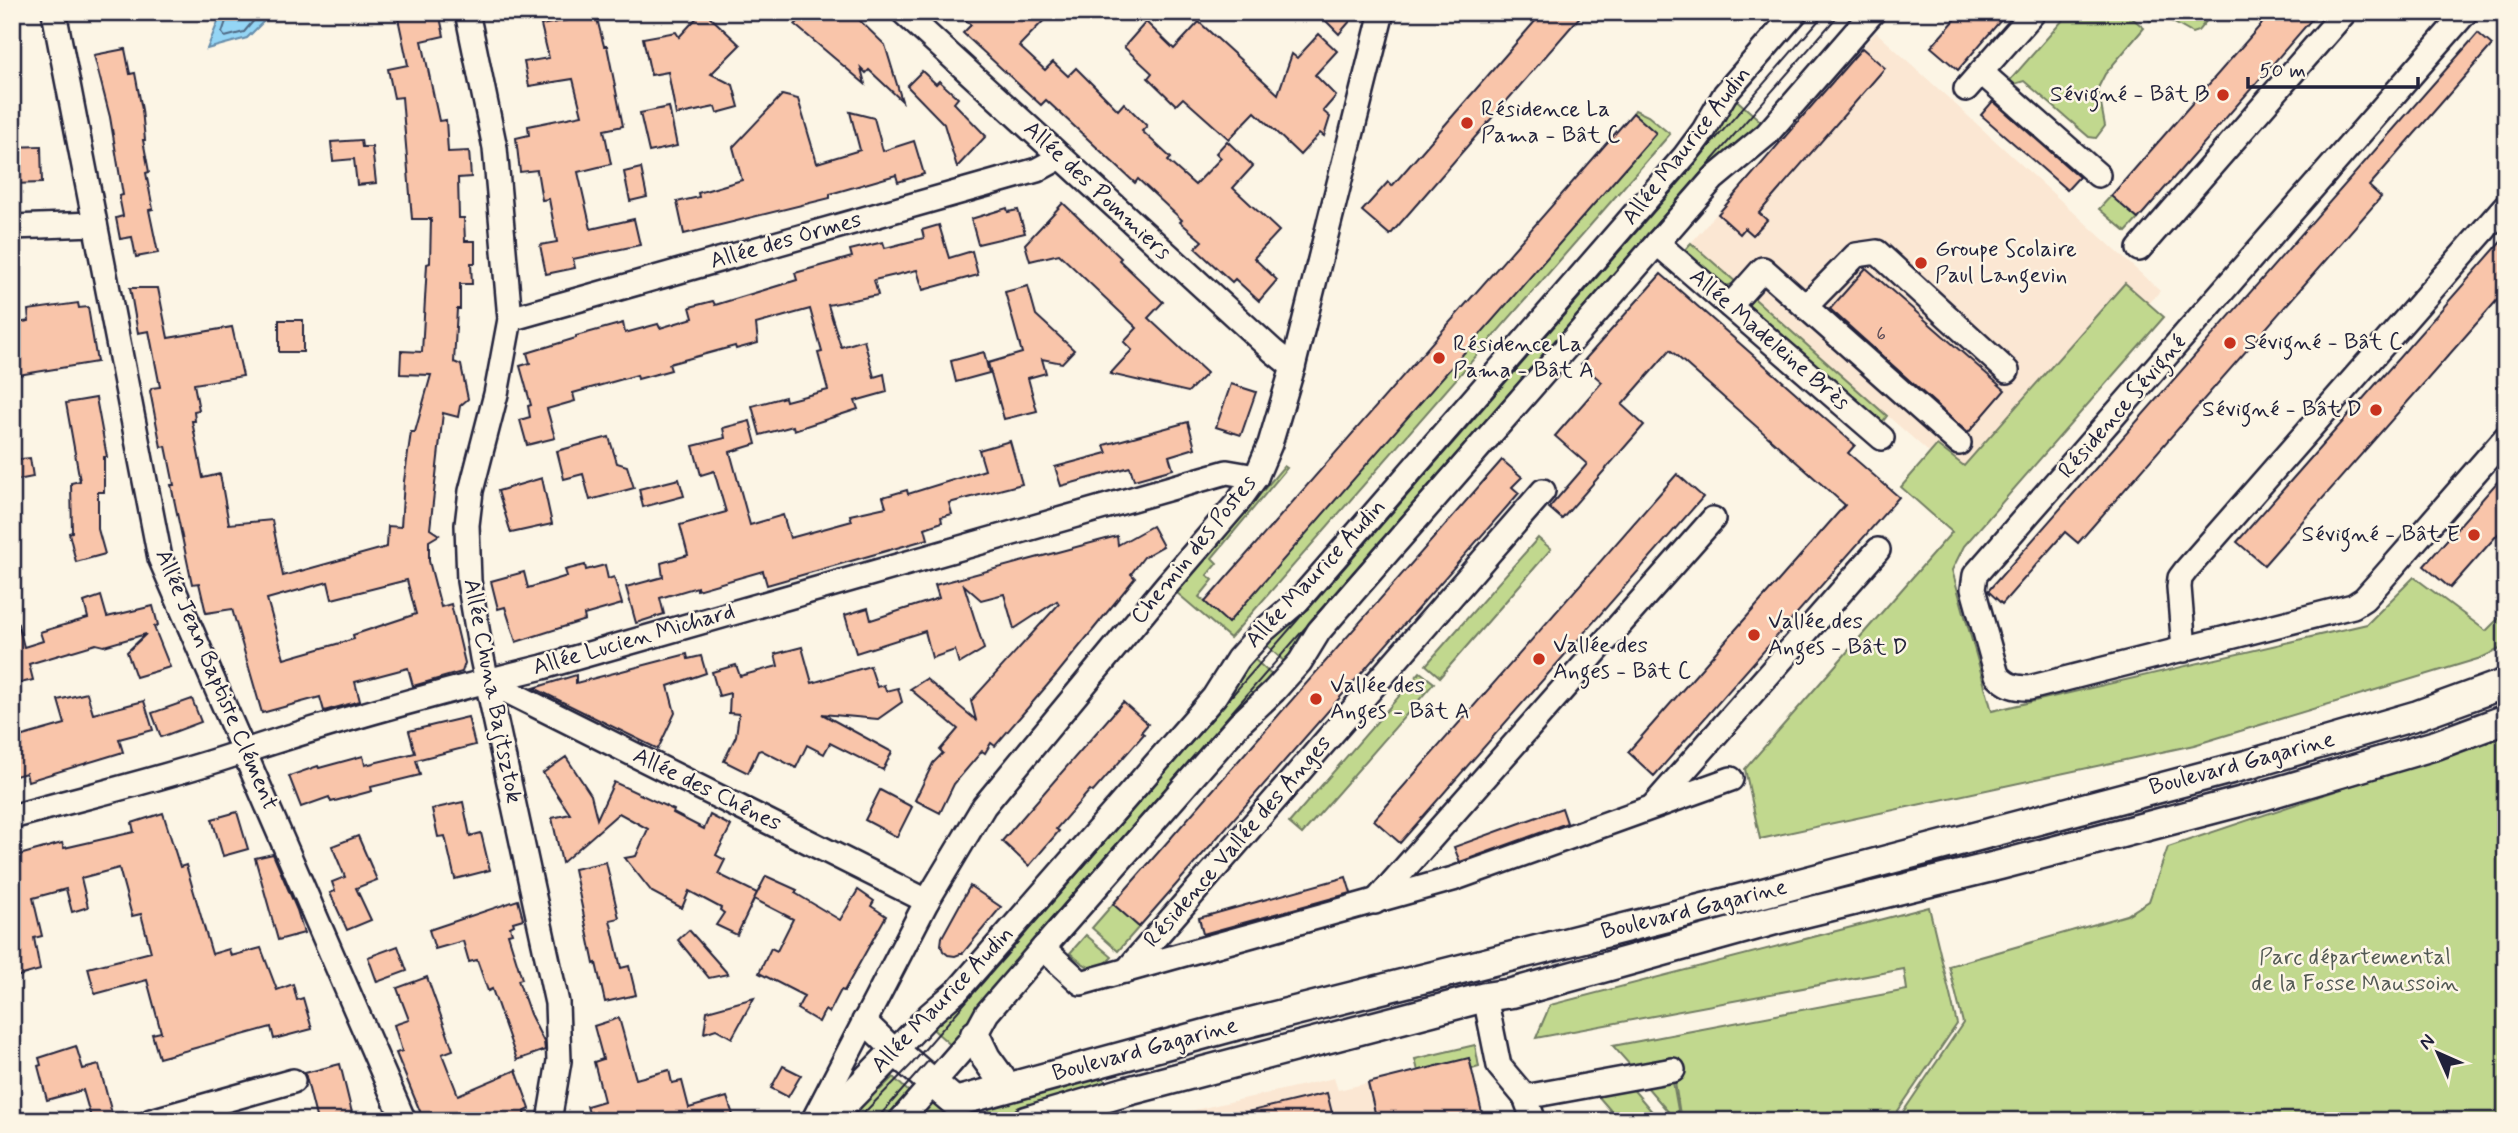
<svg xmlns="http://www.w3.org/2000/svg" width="2518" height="1133" font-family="Mynerve,sans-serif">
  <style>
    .built { fill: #fbe7d3 }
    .green { fill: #c1d88e; stroke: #727d64; stroke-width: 2 }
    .water { fill: #94d5f5; stroke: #668dab; stroke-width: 2 }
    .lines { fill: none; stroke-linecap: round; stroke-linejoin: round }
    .shore { stroke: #506a85; stroke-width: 2 }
    .building { fill: #f9c5aa; stroke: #22223b; stroke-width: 2; fill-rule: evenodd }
    .minor-casing { stroke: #22223b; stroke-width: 28 }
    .major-casing { stroke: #22223b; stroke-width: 33 }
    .minor { stroke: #fcf5e5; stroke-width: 23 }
    .major { stroke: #fcf5e5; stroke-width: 28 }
    .tram { stroke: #22223b; stroke-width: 2 }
    .poi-dot { fill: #c8321e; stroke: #fcf5e5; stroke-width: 2.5 }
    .labels { text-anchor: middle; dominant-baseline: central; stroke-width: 5; stroke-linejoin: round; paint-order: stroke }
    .number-label { font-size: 19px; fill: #584b57 }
    .poi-label { font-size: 23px; fill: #22223b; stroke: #fcf5e5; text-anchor: start }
    .street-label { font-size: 23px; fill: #22223b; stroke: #fcf5e5 }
    .park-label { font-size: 23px; fill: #525954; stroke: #fcf5e5 }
  </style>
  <rect width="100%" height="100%" fill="#fcf5e5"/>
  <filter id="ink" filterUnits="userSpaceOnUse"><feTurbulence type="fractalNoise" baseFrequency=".0143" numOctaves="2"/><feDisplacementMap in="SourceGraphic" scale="14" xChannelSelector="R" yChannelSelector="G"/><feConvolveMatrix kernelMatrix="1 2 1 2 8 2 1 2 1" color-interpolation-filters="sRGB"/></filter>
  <g filter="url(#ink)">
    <g class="built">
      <path d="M1876 32 2160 291 1981 498 1691 243Z"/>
      <path d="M1334 1078 1338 1090 1368 1083 1377 1121H1169L1177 1114Z"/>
    </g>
    <g class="green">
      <path d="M2070 12H2125L2144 28 2105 74 2098 88 2105 126 2096 138 2089 137 2024 81 2004 87Z"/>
      <path d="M2140 12H2214L2198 31 2192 33 2158 14 2150 21Z"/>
      <path d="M1731 95 1765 125 1288 665 1263 642Z"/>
      <path d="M1635 110 1648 116 1670 134 1230 638 1177 593 1284 466 1287 468 1212 558 1217 563 1207 575 1213 580 1199 597 1228 622 1656 133 1633 113Z"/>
      <path d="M2111 196 2138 219 2126 232 2099 209Z"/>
      <path d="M1691 243 1737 283 1721 287 1682 253Z"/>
      <path d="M2125 283 2164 317 1964 546 1952 570 1992 711 2367 624 2414 577 2486 631 2506 611V646L2481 658 2194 745 1760 839 1745 769 1952 532 1901 487 1937 445 1964 466Z"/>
      <path d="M1747 292 1887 416 1880 425 1747 308Z"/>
      <path d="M1538 538 1551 549 1440 677 1426 665Z"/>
      <path d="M1251 656 1276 679 954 1048 928 1025Z"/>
      <path d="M1420 672 1434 683 1302 834 1289 823Z"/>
      <path d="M2506 734V1121H1897L1963 1023 1949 966 2127 915 2149 901 2168 847Z"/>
      <path d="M1113 904 1139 927 1118 951 1092 928Z"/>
      <path d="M1929 907 1957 1024 1891 1121H1681L1671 1057 1633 1066 1629 1064 1613 1046 1907 990 1904 969 1536 1038 1550 1005Z"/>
      <path d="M1086 935 1112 957C1096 976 1085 967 1070 953Z"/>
      <path d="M1475 1045 1479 1067 1472 1069 1469 1059 1418 1071 1415 1059Z"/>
      <path d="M1103 1074 1106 1085 991 1118 987 1105Z"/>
      <path d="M893 1077 909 1092 897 1105 902 1110 892 1121H836L876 1087 880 1090Z"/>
      <path d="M1671 1080 1673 1082 1680 1121H1676L1647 1087 1648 1085Z"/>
      <path d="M1631 1087 1660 1121H1628L1623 1115 1618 1119 1598 1096Z"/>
      <path d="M932 1101 948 1115 970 1110 974 1121H910Z"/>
    </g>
    <path class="water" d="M222 12H268L267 18 247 38 207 49Z"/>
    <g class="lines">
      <path class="shore" d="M229 12 222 33 225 37 244 32 261 12"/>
    </g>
    <g class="building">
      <path d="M425 12H439L444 36 422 41 439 121 446 120 448 152 469 151 471 177 458 178 459 218H464L465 241H475V263H471L472 284H460V309H457L454 362 461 365 468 399 460 406 458 417 443 413 430 529 439 535 429 541V561L441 607 451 604 465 663 462 672 413 686 408 668 355 682 360 701 324 711 320 697 262 713 232 609 206 613 199 583 192 584 171 485H174L166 446 161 447 150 391 152 388 160 387 149 331 138 333 130 288H158L168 338 232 327 243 376 194 384 199 410 194 411 195 421H192L203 478 220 474 229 524 272 520 283 576 387 547 388 526 401 527 404 481 411 432H415L431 375 400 374 401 351 422 352 427 264 430 263 431 219H412L402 97 394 98 388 69 408 65 398 18ZM407 580 416 614 353 635 354 639 284 659 267 599 328 582 332 599Z"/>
      <path d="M702 12H705L740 45 711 74 733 85 739 107 717 113 715 107 676 115 668 72 651 75 643 38 676 32 679 37Z"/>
      <path d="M807 12H851L885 45 902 101 869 70 866 73 861 68 865 84 795 25Z"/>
      <path d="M957 12H1052L1019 46 1045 70 1053 62 1068 76 1076 68 1118 110 1124 103 1147 126 1142 131 1171 158 1168 161 1195 185 1221 158 1216 153 1227 141 1253 166 1233 188 1279 231 1254 258 1277 280 1259 301 1235 279 1232 282 1195 248 1202 241 1180 222 1182 220 1138 179 1135 183 1046 100 1041 105 963 33 971 25Z"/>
      <path d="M1317 12H1358L1339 34Z"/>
      <path d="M1543 12H1584L1390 235 1362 211 1388 182 1392 186Z"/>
      <path d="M1962 12H2008L1958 70 1931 47Z"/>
      <path d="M2272 12H2318L2138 219 2111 196Z"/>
      <path d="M596 15 604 46H607L623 126 604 130 611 164 578 172 591 229 634 219 640 245 573 259 575 268 546 274 540 245 557 242 549 199 542 200 537 170 520 172 516 138 529 135 528 126 582 115 573 79 529 86 524 62 549 58 541 25Z"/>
      <path d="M1146 22 1174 49 1199 22 1278 94 1292 54 1297 58 1319 34 1337 51 1315 75 1336 96 1323 111 1330 117 1324 136 1320 133 1300 155 1255 112 1229 139 1183 98 1176 105 1148 78 1152 73 1124 47Z"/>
      <path d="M2478 33 2492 45 2369 186 2381 197 2078 543 2065 532 2002 604 1988 591Z"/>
      <path d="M1862 48 1885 68 1759 213 1767 220 1753 235 1745 228 1740 234 1718 214Z"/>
      <path d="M125 49 130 74 135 73 142 110 145 140H143L149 172 146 173 153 209 149 210 158 253 136 257 132 237 120 239 116 218 123 216 119 196 123 195 110 117 94 55Z"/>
      <path d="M922 71 936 84 939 81 958 98 954 103 986 136 957 167 944 124 907 86Z"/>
      <path d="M782 95 798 99 817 163 860 150 850 112 874 118 883 151 914 141 924 174 898 182 896 175 830 194V198L684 234 677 202 699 197 698 193 742 180 733 147Z"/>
      <path d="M1993 101 2079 177 2067 190 1981 115Z"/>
      <path d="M669 107 677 146 649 152 640 113Z"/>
      <path d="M1633 113 1656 133 1228 623 1205 602Z"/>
      <path d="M361 140 362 147H372L376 183 357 185 354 159 333 161 331 142Z"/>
      <path d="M41 146 42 183 12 184V147Z"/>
      <path d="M641 168 647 197 630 201 624 172Z"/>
      <path d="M1063 203 1121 258 1119 260 1163 302 1148 318 1207 373 1188 392 1110 374 1132 350 1124 342 1137 328 1059 254 1030 261 1025 244Z"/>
      <path d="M1007 208 1008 212 1018 210 1025 233 978 244 971 219Z"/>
      <path d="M939 225 949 258 972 251 978 275 923 290 917 270 874 280 878 295 828 305 841 347 864 340 874 377 884 374 887 392 855 401 858 409 794 430 793 426 760 435 752 406 785 397 786 401 828 390 818 353 822 352 810 309 756 324 758 343 736 349 735 346 669 364 671 370 638 379 637 375 573 393 575 401 547 409 555 438 527 445 520 420 530 417 528 406 531 405 520 366 530 363 527 353 576 338V336L623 323 625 333 658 324 660 328 693 318 690 307 713 301 715 305 797 280 795 273 852 257 850 250 883 242 885 248 924 238 922 230Z"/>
      <path d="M2506 236V290L2264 565 2237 542Z"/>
      <path d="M1866 268 2005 390 1968 433 1830 309Z"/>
      <path d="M1661 274 1855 445 1848 453 1899 497 1654 776 1628 752 1845 505 1670 350 1622 405 1644 425 1562 519 1549 508 1587 464 1555 436 1602 382 1581 364Z"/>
      <path d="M1028 286 1036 315 1074 350 1062 363 1042 359 1046 373 1028 378 1037 411 1004 419 988 363 1022 353 1005 292Z"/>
      <path d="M78 303 79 308 88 307 97 362 12 376V324L29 321 28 310Z"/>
      <rect x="279" y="320" width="24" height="32"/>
      <path d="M984 352 989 373 956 382 951 361Z"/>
      <path d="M1231 384 1256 392 1241 435 1216 427Z"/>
      <path d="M96 398 107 457H104V492H98V529L105 554 76 562 69 533 72 532 71 483 80 481 66 403Z"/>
      <path d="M750 421 756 444 730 452 750 525 783 515 790 538 852 521 850 515 886 507 883 497 907 490 908 494 985 470 979 450 1010 441 1022 484 949 503 952 514 941 517 942 522 925 528 928 539 767 585 763 571 697 590V587L660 598 664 614 636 623 626 587 663 577 661 563 688 555 680 525 726 512 714 471 701 475 693 446 725 438 723 428Z"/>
      <path d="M1188 422 1195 448 1169 456 1173 469 1134 480 1130 467 1061 486 1055 467 1107 453 1104 445Z"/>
      <path d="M609 437 617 463 627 466 634 488 590 500 583 474 564 479 557 451Z"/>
      <path d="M30 458 33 477 12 481V460Z"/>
      <path d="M1502 460 1522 477 1512 487 1519 493 1139 927 1113 904Z"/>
      <path d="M2506 472V525L2450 588 2424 566Z"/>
      <path d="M1677 474 1703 497 1400 843 1374 820Z"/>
      <path d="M542 478 552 524 511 533 498 491Z"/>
      <path d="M679 479 684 496 643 507 639 489Z"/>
      <path d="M1152 526 1163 546 1144 557 1131 574 1135 578 1057 674 995 746 991 743 985 753 982 751 954 784 940 813 915 800 933 763 943 753 940 750 958 729 910 689 926 679 976 720 971 701 1059 604 1057 601 1014 629 1004 594 981 600 964 585 984 649 959 664 955 650 932 658 925 631 856 653 845 615 868 608 871 620 939 598 935 585 1117 536 1118 545Z"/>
      <path d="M585 565 586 570 605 565 608 579 614 577 622 604 584 615 585 620 516 642 505 607 498 609 491 581 524 572 528 588 567 576 565 570Z"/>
      <path d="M101 596 107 617 153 606 158 625 154 627 170 667 136 677 127 652 146 634 104 646 96 644 29 664 33 680 12 685V625L18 624 24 647 43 641 40 632 88 618 84 602Z"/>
      <path d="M802 647 812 683 870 666 877 687 884 685 886 691 898 688 902 702 878 719 822 714 892 752 883 770 830 743 824 754 807 745 796 768 761 750 758 751 748 773 724 761 736 736 739 714 729 713 730 693 719 696 712 672 736 665 740 676 778 666 775 654Z"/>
      <path d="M687 654 688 659 701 656 706 673 668 686 675 713 658 749 534 688 576 675V683Z"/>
      <path d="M87 693 93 714 144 701 153 730 119 739 123 752 28 781 26 773 12 777V739L65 724 58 700Z"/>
      <path d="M192 699 201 722 161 737 152 713Z"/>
      <path d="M1123 702 1148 724 1141 732 1144 734 1093 792 1090 790 1056 829 1059 831 1029 866 1002 841Z"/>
      <path d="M468 717 475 745 416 760 420 775 371 787 372 791 331 802 329 797 301 807 289 776 318 766 319 768 363 756 365 765 415 753 409 731Z"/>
      <path d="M566 757 591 795 597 819 614 782 674 810 673 813 704 829 710 815 731 826 716 855 725 860 718 874 757 893 737 935 716 925 724 913 720 910 721 908 689 891 682 908 652 892 625 858 636 856 648 829 619 813 562 863 552 818 570 814 543 773Z"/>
      <path d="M880 790 912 807 897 837 865 820Z"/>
      <path d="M463 802 470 836 481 833 490 870 455 879 445 836 438 837 432 809Z"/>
      <path d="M1562 808 1567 823 1460 862 1454 847Z"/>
      <path d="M237 812 248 849 223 856 212 819Z"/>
      <path d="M163 813 180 867 186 865 212 954 229 949 231 956 261 948 277 990 293 984 297 1000 303 998 312 1029 274 1039 271 1027 159 1058 152 1034 161 1032 147 980 95 994 88 968 151 952 141 914 132 916 119 868 81 878 88 907 72 912 66 889 33 898 42 936 34 938 40 970 12 978V857L62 843 64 848 134 832 132 823Z"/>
      <path d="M358 836 377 880 356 888 371 920 347 930 330 893 335 891 332 882 345 877 332 846Z"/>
      <path d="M273 854 297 910 304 933 278 940 255 858Z"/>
      <path d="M606 862 619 918 610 920 621 968 629 966 636 995 605 1002 596 963 594 964 574 869Z"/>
      <path d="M766 876 797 890 795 893 840 920 858 890 874 901 871 906 886 916 844 991 841 990 829 1013 825 1010 819 1022 797 1009 804 996 759 973 771 948 777 951 793 919 754 899Z"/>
      <path d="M1346 877 1351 893 1203 934 1199 918Z"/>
      <path d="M970 886 1001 907 963 953 955 956 948 955 943 951 941 945 942 937Z"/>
      <path d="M518 900 523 919 513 922 514 925 510 927 512 933 508 934 522 979 518 980 530 1014 544 1042 545 1050 517 1060 492 989 488 991 477 960 469 962 463 941 435 949 429 930Z"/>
      <path d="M689 930 728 974 709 978 678 940Z"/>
      <path d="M398 946 407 971 377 982 368 957Z"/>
      <path d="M427 977 453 1050 442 1054 458 1095 516 1070 530 1109 524 1112 526 1121H424L396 1053 402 1051 394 1025 409 1020 397 988Z"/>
      <path d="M754 998 732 1038 716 1029 704 1033 707 1011Z"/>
      <path d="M619 1018 636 1079 669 1070 672 1083 682 1081 689 1108 727 1097 733 1115 713 1121H591L587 1106 604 1101 594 1062 603 1059 594 1026Z"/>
      <path d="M76 1046 83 1069 99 1065 114 1121H92L83 1090 47 1100 38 1066 41 1065 39 1058Z"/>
      <path d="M1469 1058 1484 1121H1377L1368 1083Z"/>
      <path d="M340 1064 354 1121H317L305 1073Z"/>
      <path d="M783 1066 801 1075 788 1097 771 1088Z"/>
      <path d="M1327 1093 1334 1121H1240L1239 1114Z"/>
    </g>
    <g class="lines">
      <g class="minor-casing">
        <g id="minor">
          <path d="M54 12 160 558 404 1121"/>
          <path d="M467 12 495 148 510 319 496 394 471 491 467 525 469 581 482 658 557 1003 559 1061 549 1121"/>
          <path d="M903 12 1273 351 1293 367"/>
          <path d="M2466 12 1975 575 1973 589 1997 675C2007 686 2015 688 2029 688L2353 606 2364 599 2382 579 2506 437"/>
          <path d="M1981 72 2098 175"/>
          <path d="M1966 89 2034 12"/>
          <path d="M12 227 95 224"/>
          <path d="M1657 243 1882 438"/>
          <path d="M2139 249 2345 12"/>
          <path d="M1730 306 1763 269 1959 443"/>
          <path d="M1806 306 1856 255 1877 252 2007 371"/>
          <path d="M510 319 1037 170 1061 157"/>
          <path d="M2184 650 2179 587 2180 578 2186 570 2506 205"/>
          <path d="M487 681 927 901"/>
          <path d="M1653 806 1878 550"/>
          <path d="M12 817C84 797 157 780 227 757 331 722 437 693 543 667L1227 472 1256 477"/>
          <path d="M1375 902 1713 519"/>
          <path d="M1043 948 1081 983 1453 879 1731 779"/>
          <path d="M1126 971 1543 491"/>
          <path d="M1485 997 1499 1066 1525 1097 1534 1121"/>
          <path d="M864 1021 895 1051 929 1015 958 990 1214 697 1238 659 1263 631 1299 600 1684 157 1704 130 1725 94 1796 12"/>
          <path d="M1525 1097 1673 1070"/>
          <path d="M151 1121 293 1081"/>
          <path d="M813 1121 927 901 984 806 1165 587 1238 502 1256 477 1270 444 1293 367 1382 12"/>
          <path d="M900 1121 975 1035 987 1013 1043 948 1240 723 1274 691 1300 662 1319 631 1713 179 1767 134 1873 12"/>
        </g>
      </g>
      <g class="major-casing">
        <g id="major">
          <path d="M975 1035 986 1058 1007 1087"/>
          <path d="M819 1121 848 1099 895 1051 955 1102 1231 1027 1759 894 2250 764 2418 715 2506 683"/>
          <path d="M1026 1121 1128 1091 1485 997 1512 993 1775 920 2000 865 2262 796 2436 745 2506 719"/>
        </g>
      </g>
      <use href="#minor" class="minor"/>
      <use href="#major" class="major"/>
      <g class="tram">
        <path d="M1037 936 1841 12"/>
        <path d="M856 1121 911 1065 1826 12"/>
        <path d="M875 1121 929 1060"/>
      </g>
    </g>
  </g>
  <g class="poi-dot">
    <circle cx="2223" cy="95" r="7"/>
    <circle cx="1467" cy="123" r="7"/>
    <circle cx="1921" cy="263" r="7"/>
    <circle cx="2230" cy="343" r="7"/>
    <circle cx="1439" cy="358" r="7"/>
    <circle cx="2376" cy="410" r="7"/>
    <circle cx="2474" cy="535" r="7"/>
    <circle cx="1754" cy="635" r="7"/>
    <circle cx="1539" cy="659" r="7"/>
    <circle cx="1316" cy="699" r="7"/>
  </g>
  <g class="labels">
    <g class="number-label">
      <text x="1881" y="334">6</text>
    </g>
    <g class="poi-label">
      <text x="2209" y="95" text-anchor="end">Sévigné - Bât B</text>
      <text x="1481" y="110">Résidence La<tspan x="1481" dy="26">Pama - Bât C</tspan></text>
      <text x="1935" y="250">Groupe Scolaire<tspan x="1935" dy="26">Paul Langevin</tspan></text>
      <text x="2244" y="343">Sévigné - Bât C</text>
      <text x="1453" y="345">Résidence La<tspan x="1453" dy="26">Pama - Bât A</tspan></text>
      <text x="2362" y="410" text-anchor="end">Sévigné - Bât D</text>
      <text x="2460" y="535" text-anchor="end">Sévigné - Bât E</text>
      <text x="1768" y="622">Vallée des<tspan x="1768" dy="26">Anges - Bât D</tspan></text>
      <text x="1553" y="646">Vallée des<tspan x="1553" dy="26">Anges - Bât C</tspan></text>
      <text x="1330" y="686">Vallée des<tspan x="1330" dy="26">Anges - Bât A</tspan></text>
    </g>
    <g class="street-label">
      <text transform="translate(1687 146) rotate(-52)">Allée Maurice Audin</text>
      <text transform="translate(1097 191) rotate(43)">Allée des Pommiers</text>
      <text transform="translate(786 241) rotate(-16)">Allée des Ormes</text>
      <text transform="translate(1769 340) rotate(41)">Allée Madeleine Brès</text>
      <text transform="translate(2123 407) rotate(-49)">Résidence Sévigné</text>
      <text transform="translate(1194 550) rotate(-51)">Chemin des Postes</text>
      <text transform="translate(1316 574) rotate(-47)">Allée Maurice Audin</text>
      <text transform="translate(634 640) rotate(-16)">Allée Lucien Michard</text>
      <text transform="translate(216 680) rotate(67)">Allée Jean Baptiste Clément</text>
      <text transform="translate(492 691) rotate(79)">Allée Chuna Bajtsztok</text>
      <text transform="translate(2242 764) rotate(-15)">Boulevard Gagarine</text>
      <text transform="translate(707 790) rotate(26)">Allée des Chênes</text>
      <text transform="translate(1238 842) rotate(-49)">Résidence Vallée des Anges</text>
      <text transform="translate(1694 910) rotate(-14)">Boulevard Gagarine</text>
      <text transform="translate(943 1000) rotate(-46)">Allée Maurice Audin</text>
      <text transform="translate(1145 1050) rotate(-15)">Boulevard Gagarine</text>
    </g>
    <g class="park-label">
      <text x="2355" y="958">Parc départemental<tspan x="2355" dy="26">de la Fosse Maussoin</tspan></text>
    </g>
  </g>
  <rect width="2518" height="1133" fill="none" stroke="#fcf5e5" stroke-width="42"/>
  <rect x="21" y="21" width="2476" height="1091" fill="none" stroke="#22223b" stroke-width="2.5" filter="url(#ink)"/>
  <g transform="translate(2438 1053) rotate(315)" stroke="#fcf5e5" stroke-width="5" paint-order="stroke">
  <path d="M0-5L12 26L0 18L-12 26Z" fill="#22223b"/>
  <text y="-10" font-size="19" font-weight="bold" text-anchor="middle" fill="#22223b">N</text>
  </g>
  <path d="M2248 77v10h170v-10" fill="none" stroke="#22223b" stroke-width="3.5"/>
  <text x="2259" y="77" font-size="21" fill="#22223b" stroke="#fcf5e5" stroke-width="5" paint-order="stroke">50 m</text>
</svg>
